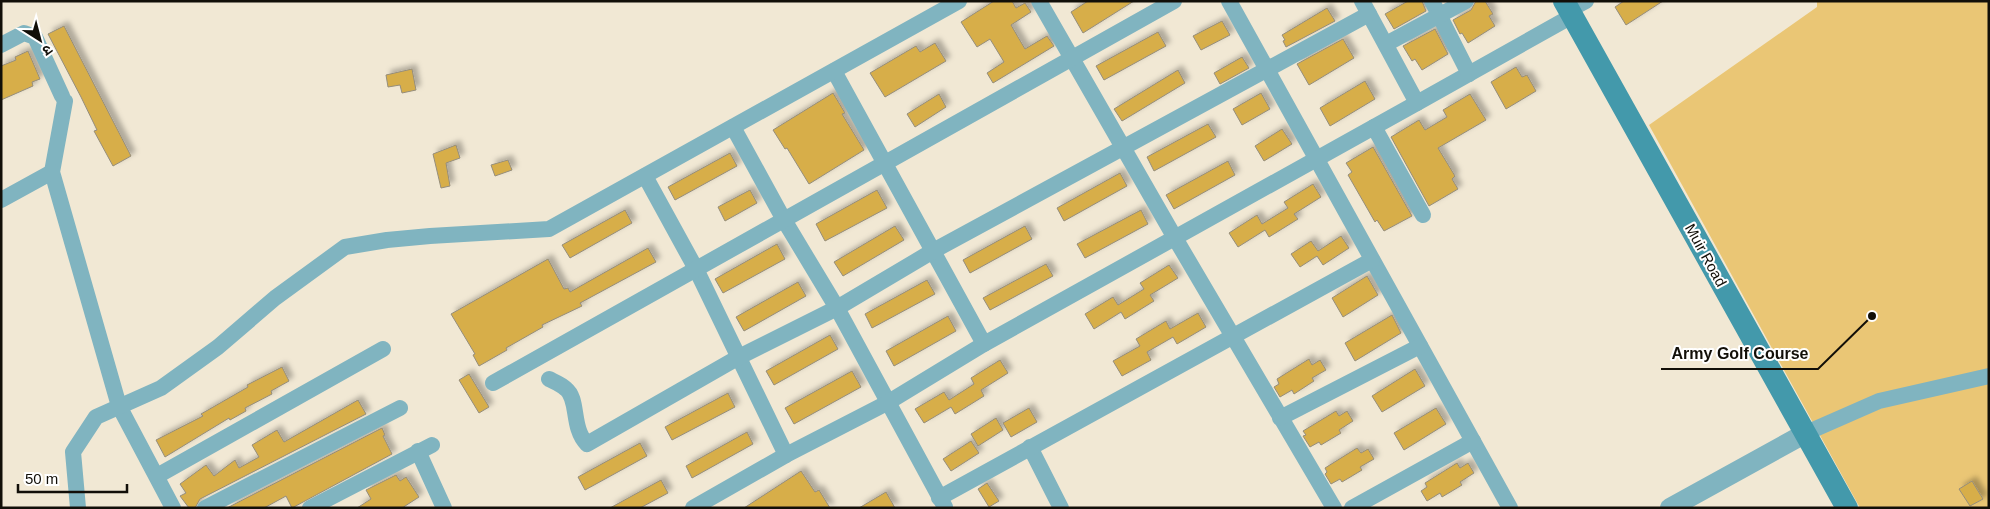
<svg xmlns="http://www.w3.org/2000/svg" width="1990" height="509" font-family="Helvetica,'Noto Sans Devanagari',sans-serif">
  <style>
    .green { fill: #eac675 }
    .building { fill: #d7ae49; stroke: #958d7b; filter: url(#shadow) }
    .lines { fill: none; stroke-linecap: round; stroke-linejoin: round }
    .minor { stroke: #80b4c0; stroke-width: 16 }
    .tertiary { stroke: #80b4c0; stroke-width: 20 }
    .secondary { stroke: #4399ab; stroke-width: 22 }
    .labels { text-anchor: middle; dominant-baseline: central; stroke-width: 4; stroke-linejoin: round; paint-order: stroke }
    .street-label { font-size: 15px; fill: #120f08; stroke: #fff }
    .leader { fill: none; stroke: #120f08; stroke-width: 2 }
    .callout-dot { fill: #120f08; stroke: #fff; stroke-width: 2 }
    .callout-label { font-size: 16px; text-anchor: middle; font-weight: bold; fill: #120f08; stroke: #fff; stroke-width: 4; stroke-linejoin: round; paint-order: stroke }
  </style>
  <defs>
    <filter id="shadow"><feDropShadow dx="4.5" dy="-4.5" stdDeviation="2.5" flood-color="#0004"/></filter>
  </defs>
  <rect width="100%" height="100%" fill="#f1e8d4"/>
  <path class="green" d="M1817 1H1989V508H1860L1649 125 1817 7Z"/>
  <g class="building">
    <path d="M994 1H1012L1016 8 1025 3 1031 12 1011 25 1025 49 1047 36 1054 46 993 83 987 73 1004 62 990 39 977 47 961 22Z"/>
    <path d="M1088 1H1134L1083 33 1071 12Z"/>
    <path d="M1408 1H1422L1426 11 1394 29 1385 14Z"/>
    <path d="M1476 1H1485L1493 14 1489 16 1495 26 1468 43 1462 33 1460 34 1453 20 1471 10Z"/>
    <path d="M1624 1H1663L1626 25 1615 7Z"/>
    <path d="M1327 8 1335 21 1286 47 1283 41 1285 40 1282 35Z"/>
    <path d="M1222 21 1230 35 1201 50 1193 36Z"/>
    <path d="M64 26 131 156 113 166 94 131 97 130 81 97 48 34Z"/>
    <path d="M1435 29 1448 54 1422 70 1415 59 1412 61 1403 46Z"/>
    <path d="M1158 32 1166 46 1104 80 1096 66Z"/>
    <path d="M1343 39 1354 58 1309 85 1297 64Z"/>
    <path d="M935 43 946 61 885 97 870 73 916 46 920 52Z"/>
    <path d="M28 51 40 79 32 82 33 86 1 100V66L16 60 15 57Z"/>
    <path d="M1242 57 1249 68 1220 84 1214 73Z"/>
    <path d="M1516 67 1522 77 1527 75 1536 91 1506 109 1491 82Z"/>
    <path d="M412 69 416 90 402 93 400 85 388 87 386 75Z"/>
    <path d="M1178 70 1185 83 1122 121 1114 109Z"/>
    <path d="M1365 81 1375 99 1330 126 1320 108Z"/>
    <path d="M833 93 845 113 842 114 864 150 809 184 787 148 785 149 773 130Z"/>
    <path d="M1261 93 1270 109 1242 125 1233 109Z"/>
    <path d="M939 94 946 107 915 127 907 114Z"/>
    <path d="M1470 94 1486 120 1438 148 1455 176 1452 179 1458 189 1429 206 1391 137 1419 120 1425 130 1447 117 1443 110Z"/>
    <path d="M1208 124 1216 137 1154 171 1147 157Z"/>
    <path d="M1282 129 1292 144 1264 161 1255 146Z"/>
    <path d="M456 145 460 158 446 163 450 186 441 188 433 154Z"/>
    <path d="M1373 147 1412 216 1384 231 1377 220 1375 222 1348 175 1352 172 1346 163Z"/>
    <path d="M730 153 737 166 675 200 668 187Z"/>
    <path d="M508 160 512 170 495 176 491 165Z"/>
    <path d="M1228 161 1235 175 1174 209 1166 195Z"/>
    <path d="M1120 173 1127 186 1064 221 1057 208Z"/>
    <path d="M1313 184 1321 197 1294 214 1298 219 1269 237 1265 230 1238 247 1229 233 1257 215 1262 224 1288 208 1284 202Z"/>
    <path d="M750 190 757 203 725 221 718 207Z"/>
    <path d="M877 190 887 208 825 241 816 224Z"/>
    <path d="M625 210 632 223 570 258 562 245Z"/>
    <path d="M1141 210 1148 224 1085 258 1077 244Z"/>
    <path d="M895 226 904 240 843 276 834 262Z"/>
    <path d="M1025 226 1032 239 970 273 963 260Z"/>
    <path d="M1341 236 1349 248 1323 265 1317 256 1300 267 1291 254 1311 241 1318 251Z"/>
    <path d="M777 244 785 259 723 293 715 279Z"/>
    <path d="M648 248 656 262 580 303 582 306 542 325 543 327 506 348 507 350 479 366 473 355 475 354 451 314 548 259 564 289 568 288 570 292Z"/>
    <path d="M1046 264 1053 276 990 310 983 298Z"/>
    <path d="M1169 265 1178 278 1150 295 1154 301 1125 319 1121 312 1094 329 1085 314 1113 297 1118 305 1144 289 1140 283Z"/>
    <path d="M1367 276 1378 295 1343 317 1332 298Z"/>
    <path d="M927 280 935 294 872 328 865 314Z"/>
    <path d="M798 282 806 296 744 331 736 317Z"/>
    <path d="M1198 313 1206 327 1177 344 1173 337 1147 352 1151 360 1122 376 1113 361 1140 346 1136 339 1166 321 1170 329Z"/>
    <path d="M1392 315 1401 333 1355 361 1345 343Z"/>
    <path d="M948 316 956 331 894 366 886 351Z"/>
    <path d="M830 335 838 349 774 385 766 371Z"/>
    <path d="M1309 359 1312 365 1320 360 1326 370 1312 378 1314 381 1294 394 1292 390 1280 397 1274 387 1279 384 1277 379Z"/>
    <path d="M1000 360 1008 373 981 390 984 396 955 414 951 407 924 423 915 409 944 392 949 400 974 384 971 378Z"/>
    <path d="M282 367 289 381 271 391 272 394 245 408 246 411 230 420 229 418 165 457 156 440 203 416 201 414 248 387 247 385Z"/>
    <path d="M1415 369 1425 386 1382 412 1372 396Z"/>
    <path d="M852 371 861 387 794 424 785 408Z"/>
    <path d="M469 374 489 407 479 413 459 380Z"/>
    <path d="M728 393 735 407 672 440 665 427Z"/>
    <path d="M358 400 366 414 200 499 195 508H189L180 496 186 493 180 484 206 465 214 476 235 460 239 468 259 457 252 445 277 430 284 442Z"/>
    <path d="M1029 408 1037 422 1011 437 1003 423Z"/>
    <path d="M1436 408 1446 424 1404 450 1394 433Z"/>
    <path d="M1336 411 1339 416 1347 411 1353 421 1339 430 1341 433 1321 445 1319 442 1310 447 1303 436 1306 435 1303 431Z"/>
    <path d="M996 418 1003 430 978 446 971 434Z"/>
    <path d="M382 428 385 435 383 436 392 454 292 508 286 496 264 508H227Z"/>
    <path d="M747 432 753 444 692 478 686 466Z"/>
    <path d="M971 441 979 453 951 471 943 459Z"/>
    <path d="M640 443 647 456 585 490 578 477Z"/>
    <path d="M1357 448 1361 453 1368 449 1374 459 1360 467 1362 470 1342 482 1340 479 1331 484 1325 474 1327 472 1325 468Z"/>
    <path d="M1457 463 1460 468 1468 463 1474 473 1460 482 1462 485 1442 497 1440 493 1427 501 1421 491 1427 487 1425 483Z"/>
    <path d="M801 471 815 492 819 490 830 508H744Z"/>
    <path d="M396 475 400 481 406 477 419 497 402 508H357L371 499 366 490Z"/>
    <path d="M661 480 668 493 640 508H610Z"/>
    <path d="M1972 481 1983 499 1970 506 1959 489Z"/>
    <path d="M987 483 999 501 989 507 978 489Z"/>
    <path d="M886 492 895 508H859Z"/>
  </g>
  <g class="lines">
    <g class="minor">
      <path d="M1039 1 1175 238 1334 508"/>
      <path d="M1229 1 1510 508"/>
      <path d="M1362 1 1417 103 1572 16"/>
      <path d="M1432 1 1469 74"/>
      <path d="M1569 10 1586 1"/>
      <path d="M1386 44 1466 1"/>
      <path d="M1 45 24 33 35 37 62 96"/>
      <path d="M834 71 984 344"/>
      <path d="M65 101 52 172 119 406 173 508"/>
      <path d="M733 127 784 220 837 308 945 507"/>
      <path d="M1374 127 1423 215"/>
      <path d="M645 176 696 269 786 455"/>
      <path d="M1 200 52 172"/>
      <path d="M549 379C555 382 561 384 566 389 579 399 571 428 587 444L739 357 837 308 933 251 1369 14"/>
      <path d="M493 383 1174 1"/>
      <path d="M1280 418 1420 346"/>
      <path d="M1806 433 1879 401 1989 376"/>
      <path d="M1030 447 1061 508"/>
      <path d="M418 451 444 508"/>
      <path d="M157 476 383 349"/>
      <path d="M939 498 1372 260"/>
      <path d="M78 508 73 452 96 417 161 388 218 347 275 298 345 247 387 240 430 236 549 229 959 1"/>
      <path d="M205 508 400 408"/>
      <path d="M310 508 432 445"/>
      <path d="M693 508 786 455 887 403 984 344 1417 103"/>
      <path d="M1352 508 1473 441"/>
    </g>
    <path class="tertiary" d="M1670 508 1806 433"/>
    <path class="secondary" d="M1564 1 1847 508"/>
  </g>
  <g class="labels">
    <g class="street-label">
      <text transform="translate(1706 255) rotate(61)">Muir Road</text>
    </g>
  </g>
  <path class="leader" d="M1872 316L1818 369H1661"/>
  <circle class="callout-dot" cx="1872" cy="316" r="5"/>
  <g class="callout-label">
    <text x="1740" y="359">Army Golf Course</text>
  </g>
  <rect width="1990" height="509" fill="none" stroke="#120f08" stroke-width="5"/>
  <g transform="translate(40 40) rotate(144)" stroke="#ffffff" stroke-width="4" paint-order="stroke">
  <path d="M0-4L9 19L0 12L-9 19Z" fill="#120f08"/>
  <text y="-8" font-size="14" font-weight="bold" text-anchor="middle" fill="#120f08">उ</text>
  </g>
  <path d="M18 484v8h109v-8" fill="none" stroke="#120f08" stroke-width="2.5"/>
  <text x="25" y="484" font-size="15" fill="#120f08" stroke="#ffffff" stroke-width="4" paint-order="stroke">50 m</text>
</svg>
